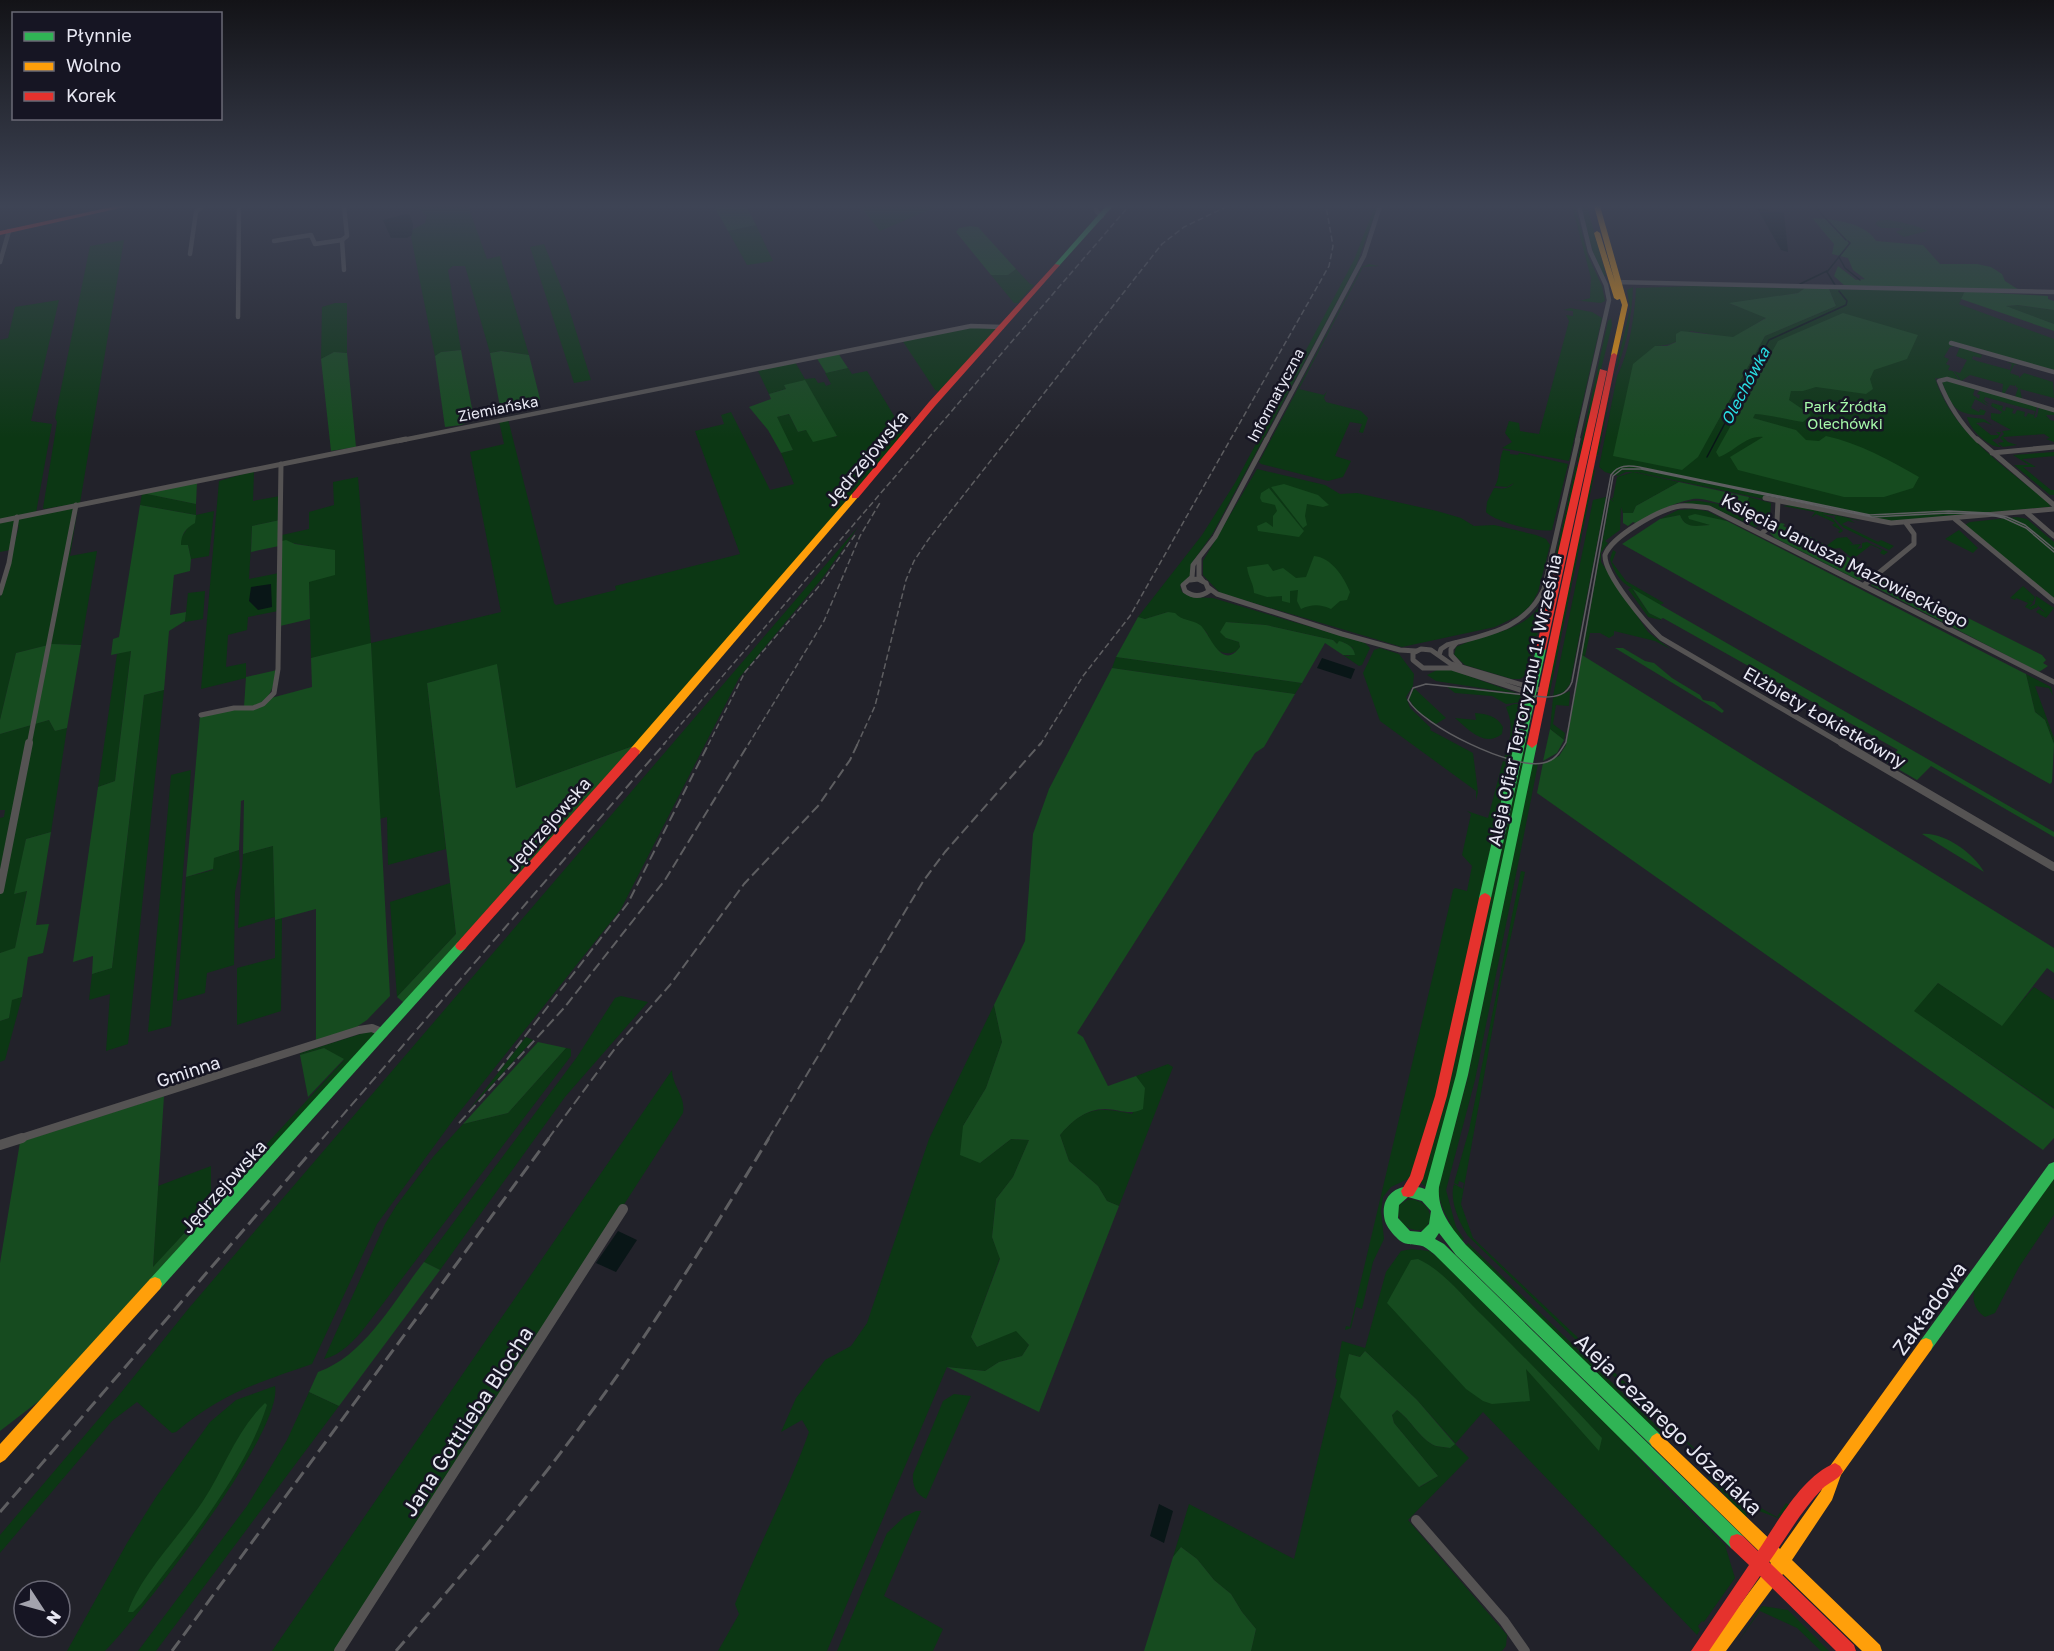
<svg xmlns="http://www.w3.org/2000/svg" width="2054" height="1651" font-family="'Golos Text',sans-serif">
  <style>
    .green { fill: #0c3714; fill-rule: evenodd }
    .forest { fill: #164b1f }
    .water { fill: #091617 }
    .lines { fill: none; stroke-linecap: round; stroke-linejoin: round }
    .stream { stroke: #091617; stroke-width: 1.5 }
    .street-far3 { stroke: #555353; stroke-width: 4.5 }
    .street-far2 { stroke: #555353; stroke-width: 5 }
    .street-far1 { stroke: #555353; stroke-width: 8 }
    .street { stroke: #555353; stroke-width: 10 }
    .fast { fill: #30b455; fill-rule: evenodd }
    .slow { fill: #ff9f0a; fill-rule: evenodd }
    .jam { fill: #e5322d; fill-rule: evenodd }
    .tram { stroke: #5e5e61; stroke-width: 1.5 }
    .rail-far2 { stroke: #5e5e61; stroke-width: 1.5; stroke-dasharray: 6 3; stroke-linecap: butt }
    .rail-far1 { stroke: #5e5e61; stroke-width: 2; stroke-dasharray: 10 4.5; stroke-linecap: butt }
    .rail { stroke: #5e5e61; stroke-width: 3; stroke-dasharray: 13 6; stroke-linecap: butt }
    .labels { text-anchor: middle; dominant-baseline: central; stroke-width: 5; stroke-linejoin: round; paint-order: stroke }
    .far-street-label { font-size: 15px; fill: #e8e8f3; stroke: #161523 }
    .far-park-label { font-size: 15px; fill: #a6f9aa; stroke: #161523 }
    .far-water-label { font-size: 16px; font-style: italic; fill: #29dee3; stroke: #161523 }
    .street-label { font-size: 18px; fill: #e8e8f3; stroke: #161523 }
    .near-street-label { font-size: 21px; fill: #e8e8f3; stroke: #161523 }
  </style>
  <rect width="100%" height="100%" fill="#22222a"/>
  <g class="green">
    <path d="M410 206H468L487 259 500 256 529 355 501 351 490 353 465 266H453L448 270 461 350 441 352 435 356 411 237 412 230 425 223 427 216 419 209Z"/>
    <path d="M860 206H938L880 231Z"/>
    <path d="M1375 206H1378L1356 266 1213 533 1192 563 1190 576 1180 586 1182 592 1191 597 1213 598 1365 643 1370 648 1362 665 1359 666 1343 655 1349 656 1353 648 1343 642 1337 644 1333 640 1266 625 1226 622V638L1239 642 1240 647C1233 657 1219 654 1212 645 1209 641 1209 635 1206 632 1204 629 1201 628 1198 626 1189 620 1178 618 1168 612L1145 619 1138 617 1202 535 1235 483 1354 260Z"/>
    <path d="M1572 206H1575L1588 256 1602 286 1605 301 1601 303 1572 300 1580 301 1590 298 1591 278Z"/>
    <path d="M1581 206H1587L1606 276H1603L1593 253Z"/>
    <path d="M1886 220C1895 220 1922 227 1927 231L1904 237 1896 232 1904 228H1881L1875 224 1877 221Z"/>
    <path d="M756 225 773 261 747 265 728 231Z"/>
    <path d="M124 240 80 503 44 509 43 508 57 422 55 418 90 246Z"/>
    <path d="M544 244 566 299 591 380 574 383 530 247Z"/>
    <path d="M1369 264 1379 266 1363 267 1299 389 1324 395 1327 391 1324 398 1326 402 1361 411 1368 418 1363 433 1359 432 1362 424 1350 422 1335 456 1351 461 1343 477 1328 481 1261 464 1259 462 1362 267Z"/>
    <path d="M1016 269 1030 284 1034 285 1018 303H1014L991 275H1008Z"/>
    <path d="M1695 286 1805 288 1798 293 1731 304 1767 317 1733 338 1691 331C1679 341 1671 346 1655 346L1698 456 1765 336 1836 306 1829 289 1965 291 1959 304 2054 339V370L1955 346 1950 347 1944 357 1949 359 1946 364 1950 366 1948 370 1953 371 1960 381 1935 378C1952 433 2007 468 2049 503L2050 507 1893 521 1764 499 1636 472H1626L1618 476 1605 472 1599 467 1617 376C1629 354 1635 313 1636 288Z"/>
    <path d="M1633 287C1632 316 1626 349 1614 376L1598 455H1596L1630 309 1627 290Z"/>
    <path d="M59 300 31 421 52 424 36 513 78 506 70 556 97 551 81 645 52 644 16 653 0 720V598L19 526 15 528 10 550 0 552V340L8 338 15 307Z"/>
    <path d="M335 303H347V353L334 352 321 359 322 307Z"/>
    <path d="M2018 305 2054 310V324L2004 306Z"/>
    <path d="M1570 308 1592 312 1602 318 1569 461 1502 448 1512 442 1505 433 1509 421 1519 423 1520 431 1539 434 1569 321 1566 315 1573 316V311L1564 310Z"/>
    <path d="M1611 318 1612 325 1578 463 1577 462 1608 321Z"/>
    <path d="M975 326 996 329 940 392 935 390 902 340Z"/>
    <path d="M1960 347 1982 355 1981 358 1973 356 1972 359 1977 361 2010 370 2012 364 2006 362 2018 364 2014 365 2010 373 2019 376V378L2024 373 2053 382 2054 398 2020 389 2022 399 2015 397 2018 388 2016 387V384L2015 386 2010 385 2004 394 2002 393 2003 384 1970 375 1961 381 1954 371 1960 373 1967 360 1956 356Z"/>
    <path d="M795 362 805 379 815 378 818 383 824 382 826 386 831 384 825 373 848 368 852 374 867 371 905 434 867 480 636 745 516 788 497 665 427 683 446 849 388 865 387 817 379 819 371 644 311 658 309 582 335 551 282 541V535L309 529V512L334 505 333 482 358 477 371 643 501 612 470 452 504 444 499 421 508 419 554 603 556 605 616 590 615 586 740 554 695 431 724 424 721 415 731 412 770 490 794 484 781 453 793 450 776 417 789 414 798 432 806 430 837 437 784 385 786 389 769 394 757 369Z"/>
    <path d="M1944 380 1975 388 1973 395 1979 399 1980 395 1977 394 1980 390 2037 406 2034 418 2037 417 2039 407 2054 411V415H2046L2050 420 2054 421V442L2046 439 2050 438 2044 434 2003 437 2008 442 2017 445 2003 447 1998 443 2004 442 2000 438 2004 434 2002 431 2011 430 1991 419V413L2000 414 2002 412 1991 406 1992 403 2003 406 2002 410 2005 411 2006 407 2014 409 2012 413 2015 414 2017 410 2025 412 2024 416 2026 417 2028 413 2034 415 2035 411 1985 397 1984 400 1989 404 1981 400 1988 406 1975 399 1971 408 1979 412 1980 409 1986 411 1984 415C1956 415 1952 408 1942 382Z"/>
    <path d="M1967 417 1984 419 1992 425 1984 422 1976 423 1991 435H1999L1996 432H2001L1998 438 1992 440 2001 447C1988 448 1969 428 1967 417Z"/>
    <path d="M1503 450 1510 451V454L1518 455 1519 453 1568 464 1552 530C1539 533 1495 522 1486 512L1487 502 1494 488C1502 489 1509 489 1514 483L1507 487 1495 486C1501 476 1498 462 1503 450Z"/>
    <path d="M2054 452V456L2022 459 2036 467H2023L2051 490H2054V495H2050L2014 465H2029L2013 455Z"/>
    <path d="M1576 465 1578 466 1543 619 1533 646 1526 675 1520 679H1512L1465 665 1454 655 1456 647C1494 629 1535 634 1549 585Z"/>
    <path d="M1257 469 1325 485 1340 494 1357 493 1437 511 1461 518 1474 526 1494 525 1536 535 1546 539 1550 545 1538 592 1531 605 1520 615 1495 627 1402 647 1220 593 1203 575V561Z"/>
    <path d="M1593 469 1595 470 1549 697H1546Z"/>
    <path d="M254 471 253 501 280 496V520L252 526 249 579 279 573 278 611 248 617 247 630 228 635 226 667 246 663V678L201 689 219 481Z"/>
    <path d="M1633 472 1679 482 1636 506 1633 513H1623L1621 507 1620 530 1605 541 1608 543 1601 553V562L1648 632 1670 649 1655 641 1614 631V635L1609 638 1600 633H1590L1585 656 1582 655 1610 499 1614 502 1611 498H1613L1617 477Z"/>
    <path d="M142 493 196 504V515L214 511 209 556 191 559 188 545H181V538L196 515 140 505Z"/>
    <path d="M1606 497 1570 684 1564 692 1553 696 1593 500Z"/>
    <path d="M1749 497 1771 503 1770 518 1762 525 1755 527 1714 508 1683 503C1695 499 1700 501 1712 503 1723 505 1733 504 1743 503Z"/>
    <path d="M1791 505 1862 521 1849 519 1855 523 1848 521 1842 524 1878 542 1881 540 1894 546 1889 550 1844 528 1834 518 1836 516 1822 514 1832 518 1843 531 1840 533 1838 532 1840 530 1832 525 1835 523 1816 514 1811 518 1815 512 1783 506Z"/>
    <path d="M1693 509 1707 511 1727 521 1689 518 1711 525C1697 526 1685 530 1680 515L1660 519 1678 510Z"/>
    <path d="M2017 517 2027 519 2054 542V599L1965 525 1970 522Z"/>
    <path d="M858 527 824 576 739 678 621 909 454 1119 377 1224 312 1364C257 1383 221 1394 176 1432L172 1433 137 1402 112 1421 0 1553V1535L119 1395 189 1308Z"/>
    <path d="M1959 530 1978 548 1973 553 1945 539Z"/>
    <path d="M1847 537 1853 544 1848 545 1861 544 1857 549 1862 548V543L1867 542 1888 552 1884 555 1880 553 1882 550 1871 545 1853 559 1840 548 1832 549 1826 546 1837 538Z"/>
    <path d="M1613 550 1616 552 1612 562 1626 581 1664 603 1660 605 1633 590 1649 613 1661 619V620L1648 617 1628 589 1632 588C1621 584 1613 570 1610 559Z"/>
    <path d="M2023 586 2035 597 2033 602 2027 599 2033 603 2028 608 2035 604 2036 596 2054 608 2046 618 2036 612 2039 609 2046 613 2036 604 2038 607 2031 610 2025 607 2028 603 2016 598 2015 600 2010 598Z"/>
    <path d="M205 591 203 619 185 622 188 593Z"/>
    <path d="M1380 648 1399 654 1414 674 1413 686 1406 697 1410 708 1431 728 1430 730 1473 753 1478 792 1476 800V791L1380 721 1363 673 1374 650Z"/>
    <path d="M131 650 115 781 98 787 117 654Z"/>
    <path d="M1116 657 1302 683 1295 694 1112 668Z"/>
    <path d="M1439 669H1449L1519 694 1436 681 1427 675Z"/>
    <path d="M2026 674 2051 687 2053 696 2049 688 2035 686 2054 738V744L2045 720 2035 712Z"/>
    <path d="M1446 686 1520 695 1523 702 1506 704 1492 696 1455 693Z"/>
    <path d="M1414 688 1446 718 1436 724 1416 710 1409 699Z"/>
    <path d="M164 690 128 1044 106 1051 110 994 89 1000 92 974 112 968 144 695Z"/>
    <path d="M1570 691 1569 706 1556 705 1553 724 1565 733 1564 740 1550 729 1553 698Z"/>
    <path d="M1514 704H1523L1510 761 1504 759C1511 737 1514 727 1506 707Z"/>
    <path d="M1532 707 1520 780 1458 1073 1427 1186H1425L1421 1183 1438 1125Z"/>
    <path d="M1475 713C1487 714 1497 716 1503 727L1502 734C1484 748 1468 729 1455 718L1476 720Z"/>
    <path d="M49 720 55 731 67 728 51 832 26 839 15 894 27 890 15 949 0 953V818L4 817 5 810H0V734Z"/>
    <path d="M1503 761 1510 763 1436 1094 1410 1178 1391 1187 1383 1197 1381 1211 1384 1239 1373 1262 1362 1309 1356 1307 1351 1328 1345 1330 1346 1326 1350 1327 1453 890 1455 888 1467 891 1472 866 1462 855 1471 814 1467 811 1488 818Z"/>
    <path d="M1538 764 1475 1080 1446 1190 1456 1227 1464 1239 1461 1242C1453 1231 1438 1202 1438 1189L1468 1077 1532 765Z"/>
    <path d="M191 770 171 1026 148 1032 171 775Z"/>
    <path d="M273 846 275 917 238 928 243 854Z"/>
    <path d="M239 850 240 867 235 892 234 965 207 973 205 993 177 1001 186 877 213 870V858Z"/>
    <path d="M1521 871 1525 872 1501 982 1461 1204 1473 1238 1752 1503 1777 1517 1786 1503 1789 1505 1778 1518 1759 1511 1687 1443 1679 1439 1468 1236C1459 1222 1449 1200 1454 1184L1463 1189 1464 1183 1459 1181 1458 1185 1454 1183 1469 1130Z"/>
    <path d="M450 883 456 934 397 997 390 902Z"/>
    <path d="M282 918 281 1011 237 1025V968L275 958V920Z"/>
    <path d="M1938 983 2001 1025 2034 987 2054 1000V1108L1913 1011Z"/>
    <path d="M621 996 648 1002 565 1097 440 1270 424 1262 577 1057 615 998Z"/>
    <path d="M22 997 5 1060 0 1062V1021L9 1018 11 1000Z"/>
    <path d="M994 1005 1002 1042 986 1088 963 1126 980 1163 1011 1139 1029 1140 1013 1177 996 1199 992 1237 1000 1258 971 1337 977 1347 1016 1330 1029 1345 1022 1356 999 1362 985 1371 947 1367 827 1651H718L739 1614 735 1604C758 1546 788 1491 809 1432L802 1420 781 1432 796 1398 825 1360 851 1346 867 1323 929 1139Z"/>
    <path d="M370 1031 376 1033 213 1215 216 1199 344 1060 324 1048 300 1055V1053Z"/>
    <path d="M526 1037 533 1040 469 1110Z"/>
    <path d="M566 1048 571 1049V1056L366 1326C355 1340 341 1355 324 1359L385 1224 396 1206 433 1157 463 1124 508 1113Z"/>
    <path d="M1168 1064 1173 1067 1119 1206 1107 1201 1098 1186 1069 1161 1060 1135C1084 1107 1098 1107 1132 1114L1145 1089 1136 1076Z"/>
    <path d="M672 1070C672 1086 686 1096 683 1113L336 1651H272Z"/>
    <path d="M211 1166V1204L153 1268 158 1186Z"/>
    <path d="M2054 1178V1215L2019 1267 1995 1313 1985 1317C1975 1311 1971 1299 1975 1288Z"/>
    <path d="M1409 1199C1421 1200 1429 1206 1431 1219L1425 1229C1409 1234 1394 1221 1399 1205Z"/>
    <path d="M1468 1243 1668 1437 1667 1438 1649 1424 1465 1246Z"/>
    <path d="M1412 1249 1429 1251 1446 1264 1602 1418 1655 1476 1725 1545 1735 1578 1704 1622 1702 1621 1698 1626 1700 1630 1697 1635 1483 1412 1455 1444 1469 1458 1408 1520 1507 1635 1506 1646 1502 1651H1251L1256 1629 1242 1612 1231 1594 1214 1580 1197 1559 1181 1547 1173 1557 1189 1504 1294 1559 1337 1380 1335 1377 1342 1341 1365 1348 1386 1272 1401 1251ZM1365 1351 1417 1400 1455 1443 1450 1448C1445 1447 1440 1447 1436 1446 1420 1440 1411 1419 1397 1410L1392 1415 1394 1423 1438 1476 1420 1487 1385 1447 1349 1354 1360 1357Z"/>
    <path d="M275 1386C284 1432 141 1614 105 1651H67L127 1543 156 1497 210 1422 236 1400Z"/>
    <path d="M309 1392 339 1406 156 1651H138L247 1506 287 1440Z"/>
    <path d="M954 1394 971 1396 926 1499C916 1494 912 1486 913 1474L943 1401Z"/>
    <path d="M1705 1468 1748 1510 1746 1518 1703 1471Z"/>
    <path d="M916 1511H921L884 1596 943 1629 933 1651H837L887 1533 904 1517Z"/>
    <path d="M1762 1606 1788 1610 1829 1651H1821L1797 1628 1760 1611 1738 1642Z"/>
  </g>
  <g class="forest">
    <path d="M714 206H746L756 225 728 231Z"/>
    <path d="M1812 218C1832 219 1865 222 1876 241L1923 245 1940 264H1977L1991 267 2002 274 2005 281 2019 290 1845 286 1834 276 1838 266 1856 280 1865 279 1853 270 1848 258 1832 254 1834 244Z"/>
    <path d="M970 226 978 227 1016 269 1008 275H991L956 232 959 228Z"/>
    <path d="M1805 288 1829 289 1836 306 1765 336 1698 457 1682 470 1613 456 1633 364 1655 346H1667L1676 342V334L1681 331 1733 337 1766 318 1729 303 1798 293Z"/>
    <path d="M1965 291 2048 296V299L2054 301V310L2018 305 2006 306 2054 324V331L1961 299Z"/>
    <path d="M1843 313 1918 335 1907 359 1874 370 1870 379 1873 389 1866 394 1816 387 1803 391H1791L1789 400 1811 415 1803 422C1787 420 1772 415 1755 414L1753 418 1796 430 1806 440 1819 441 1826 436C1858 443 1890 460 1919 477L1913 488 1884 497H1844L1738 470 1730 457 1763 437C1746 435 1734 452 1719 457L1716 452 1778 341Z"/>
    <path d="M461 350 474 419 461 425 445 427 435 356 441 352Z"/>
    <path d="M501 351 529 355 540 399 538 403 518 410 501 412 490 353Z"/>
    <path d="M334 352 347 353 356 447 331 451 321 359Z"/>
    <path d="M838 353 848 368 826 373 816 357Z"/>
    <path d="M805 380 837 436 813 442 806 430 798 432 789 414 777 417 793 450 781 453 768 430 749 407 771 399 769 394 786 389 784 385Z"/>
    <path d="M197 482 196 504 142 493Z"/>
    <path d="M1679 482 1749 497 1748 500C1730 513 1709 496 1693 499 1672 503 1656 512 1638 524L1633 522 1628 526 1623 523V513H1633L1636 506Z"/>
    <path d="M1284 484 1318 495 1329 505 1323 507 1307 504 1305 516 1307 525 1303 528 1271 487Z"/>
    <path d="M1269 488 1304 531 1299 537 1258 531 1257 526 1266 522 1273 527V516L1277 511 1275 505 1262 502 1260 498 1261 493Z"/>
    <path d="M140 505 196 515 195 523C186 528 181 534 181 545H188L191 559 190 571 174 575 170 615 186 612 185 621 169 631 164 690 144 695 112 968 92 974 93 956 73 962 98 787 115 781 131 651 111 655 113 639 119 637Z"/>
    <path d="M1695 514 1727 521 2026 674 2035 712 2045 720 2054 744 2052 782 2050 784 1622 544 1660 519 1680 515C1685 529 1696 526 1710 525L1689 519 1688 516Z"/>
    <path d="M280 520 279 546 251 552 252 526Z"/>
    <path d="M1781 523 1785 524 1783 526 1802 535 1805 534 1876 572 1864 580H1858L1775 538 1770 533Z"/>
    <path d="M286 540 295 544 335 550V575L309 582 310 619 280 626 282 541Z"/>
    <path d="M1314 556C1331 557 1344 577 1350 592L1347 600 1340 601 1331 609C1320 604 1312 604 1301 609L1297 601 1298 590 1290 591V603L1282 601V596L1267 597 1254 593C1254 584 1248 577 1247 567L1268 564 1273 571 1283 568 1296 578 1306 577Z"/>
    <path d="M1886 577 2042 655 2046 660 2043 663 2048 666 2039 672 1871 585 1876 579 1881 581Z"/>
    <path d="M1633 589 2054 832V837L1931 766 1917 780 1886 762 1898 750 1663 618 1661 619 1649 613Z"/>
    <path d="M1168 612 1175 613C1182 621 1191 619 1200 625 1209 631 1221 673 1240 647L1239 642 1226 638 1220 632 1226 622 1266 625 1333 640 1337 644 1339 641C1347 643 1354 647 1355 655H1343L1325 643 1302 683 1116 657 1138 617 1145 619Z"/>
    <path d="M371 643 390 996 367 1020 355 1028 316 1044V909L275 920 273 846 243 854 244 800 241 801 239 850 214 858 213 869 186 877 200 716 239 709 251 710 271 698 312 687 311 658Z"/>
    <path d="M52 644 81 645 67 728 55 731 49 720 0 734V720L16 653Z"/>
    <path d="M1615 648H1623L1645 661 1654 663 1672 678 1700 695 1703 700 1714 702 1724 711 1722 713Z"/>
    <path d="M1582 655 2054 948V973L2047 968 2002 1026 1938 983 1914 1011 2054 1109V1138L2043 1150 1537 793 1543 763 1559 756 1566 745Z"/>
    <path d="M497 664 516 788 636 745 408 1001 403 1002 397 997 456 934 427 683Z"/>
    <path d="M1112 668 1295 694 1264 747 1255 753 1077 1033 1083 1037 1108 1086 1136 1076 1145 1088 1143 1109C1128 1116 1120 1109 1105 1109 1086 1109 1072 1121 1060 1135L1069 1161 1098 1186 1107 1201 1119 1206 1039 1412 947 1367 985 1371 999 1362 1022 1356 1029 1345 1016 1331 977 1347 971 1337 1000 1259 992 1237 996 1199 1013 1177 1029 1140 1011 1139 980 1163 960 1155 963 1126 986 1088 1002 1042 994 1005 1025 941 1033 834 1049 789Z"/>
    <path d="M277 670C273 691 268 706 244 707L246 677Z"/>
    <path d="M1550 729 1564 740 1557 753 1543 761Z"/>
    <path d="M51 832 36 925 49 924 43 953 28 957 22 997 12 1000 9 1018 0 1021V953L15 948 27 891 14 894 26 839Z"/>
    <path d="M1922 834C1944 832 1973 853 1984 872Z"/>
    <path d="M538 1042 566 1048 508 1113 463 1124Z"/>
    <path d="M324 1048 344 1059 308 1097 300 1055Z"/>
    <path d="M164 1096 153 1267 216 1199 213 1215 48 1394 0 1431V1263L20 1142Z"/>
    <path d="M1418 1259C1443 1270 1463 1297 1483 1316 1523 1356 1563 1396 1602 1438L1599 1451 1526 1369 1530 1401 1492 1404 1483 1401 1466 1389 1387 1303 1411 1260Z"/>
    <path d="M424 1262 440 1270 339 1406 309 1392 318 1372C366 1355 394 1300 424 1262Z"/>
    <path d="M1365 1351 1417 1400 1455 1444 1450 1448C1446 1447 1440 1447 1436 1446 1420 1440 1411 1419 1397 1410L1392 1415 1394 1423 1438 1476 1419 1487 1340 1397 1349 1354 1360 1357Z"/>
    <path d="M265 1403 267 1405C246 1473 185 1546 142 1603L133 1612H128C141 1574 181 1535 203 1501 224 1469 237 1429 265 1403Z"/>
    <path d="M1181 1547 1197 1559 1214 1580 1231 1594 1242 1612 1256 1629 1251 1651H1144L1173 1557Z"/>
  </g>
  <g class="water">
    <path d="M1757 208 1784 213 1788 252 1781 250Z"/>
    <path d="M406 214 410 215 413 224 412 235 407 238H391L383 220Z"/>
    <path d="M271 584 272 607 258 610 249 601 251 587Z"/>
    <path d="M1322 658 1355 669 1351 679 1317 668Z"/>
    <path d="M618 1231 637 1240 616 1272 596 1263Z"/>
    <path d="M1159 1504 1173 1511 1164 1543 1150 1536Z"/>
  </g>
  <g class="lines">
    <g class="stream">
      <path d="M1814 206 1846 240"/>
      <path d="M1839 257 1845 268 1860 280"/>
      <path d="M1800 284 1827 271"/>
      <path d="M1835 285 1827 272 1850 243 1848 241"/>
      <path d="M1707 457 1769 340 1846 305 1847 301 1839 291"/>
    </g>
    <g class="street-far3">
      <path d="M1095 206 1097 212 1102 216"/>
      <path d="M342 240 347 236 344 206"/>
      <path d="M342 240 344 270"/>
      <path d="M274 241 311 235 315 244 342 240"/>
      <path d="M190 254 196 212 202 206"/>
      <path d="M0 262 9 231"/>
      <path d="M1614 282 2054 292"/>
      <path d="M238 317 239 206"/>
      <path d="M1951 343 2054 372"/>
      <path d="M398 441 971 326 1002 327"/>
      <path d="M1266 441 1364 256 1380 206"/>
      <path d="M1577 441 1609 300 1606 285 1590 251 1579 206"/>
      <path d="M1978 441C1960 423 1948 404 1939 381L1947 379 2054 410"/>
    </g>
    <g class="street-far2">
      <path d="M1977 439 2054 505"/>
      <path d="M1992 453 2054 447"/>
      <path d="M1765 498 1891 523 2054 509"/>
      <path d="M2026 512 2054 536"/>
      <path d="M1955 519 2054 601"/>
      <path d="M0 521 406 439"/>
      <path d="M1762 533 1777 521 1778 501"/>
      <path d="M1199 558V576L1203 581"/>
      <path d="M1190 580 1198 579 1206 583 1209 591C1201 597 1193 597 1185 591L1183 585 1192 577 1193 565 1215 537 1267 439"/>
      <path d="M1864 585 1914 544V534L1906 523"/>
      <path d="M1209 588 1217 594 1342 634 1400 650 1416 651"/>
      <path d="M0 593 9 563 17 517"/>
      <path d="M1456 643 1451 649V655L1460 665"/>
      <path d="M1439 655 1441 649 1447 645C1487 634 1524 630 1544 589L1578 439"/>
      <path d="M1533 694 1452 668H1423L1413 660V653L1421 649 1431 650 1451 664 1543 691"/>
      <path d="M201 715 234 708H253L263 704 274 693 278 669 281 464"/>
      <path d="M29 745 76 505"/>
      <path d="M1844 745 1661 638C1646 624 1604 575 1605 555 1612 536 1660 509 1680 506 1690 505 1699 507 1709 508L2054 682"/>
    </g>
    <g class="street-far1">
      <path d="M1842 743 2054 867"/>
      <path d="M0 890 29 743"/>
      <path d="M18 1139 359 1030 372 1028 384 1033"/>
    </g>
    <g class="street">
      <path d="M0 1145 22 1138"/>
      <path d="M1416 1520 1504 1621 1525 1651"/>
      <path d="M339 1651 623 1209"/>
    </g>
    <g class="fast">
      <path d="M1106 206H1113L1059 266H1055V264Z"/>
      <path d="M1541 646 1546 649 1491 898 1489 901 1485 903 1481 901 1479 898 1536 649Z"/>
      <path d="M1532 740 1537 744 1468 1075 1439 1187C1437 1211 1451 1227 1466 1245L1662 1436 1665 1441 1662 1446 1657 1449 1652 1446 1456 1255 1439 1233 1435 1239 1444 1244 1743 1536 1745 1542 1743 1548 1737 1550 1731 1548 1434 1254C1431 1252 1426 1247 1422 1246 1412 1243 1405 1247 1396 1237 1392 1233 1387 1227 1385 1221 1378 1194 1401 1180 1425 1189L1456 1075 1527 744ZM1408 1197 1422 1201 1431 1211 1429 1224 1421 1232 1410 1231 1398 1218 1399 1205Z"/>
      <path d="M461 941 465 943 467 946 465 949 160 1289 155 1291 150 1289 148 1284 150 1279 457 943Z"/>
      <path d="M2054 1162V1179L1931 1350 1926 1352 1921 1350 1919 1345 1921 1340 2049 1164Z"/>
    </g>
    <g class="slow">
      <path d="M1594 206H1600L1628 305 1617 355 1614 357 1611 355 1622 305 1620 299 1617 300 1614 298 1594 233 1597 231 1600 233 1615 282Z"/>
      <path d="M852 494H858L859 496 639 754H631L630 751 631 748Z"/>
      <path d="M155 1277 160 1279 162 1284 160 1289 5 1460 0 1463V1444L150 1279Z"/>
      <path d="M1926 1338 1931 1340 1933 1345 1931 1350 1841 1475 1832 1500 1792 1560 1880 1645 1882 1651H1862L1783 1574 1726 1651H1708L1710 1645 1771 1563 1652 1446 1649 1441 1652 1436 1657 1433 1662 1436 1780 1549 1821 1491 1830 1466 1921 1340Z"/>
    </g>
    <g class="jam">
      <path d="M116 206H129L0 235V231Z"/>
      <path d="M1055 264 1060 265 935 406 858 498H852V494L929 402Z"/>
      <path d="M1614 353 1617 355 1537 744 1532 748 1527 744 1611 355Z"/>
      <path d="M1600 369 1607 371 1546 649 1541 652 1536 649Z"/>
      <path d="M635 747 640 751 639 754 465 949 461 951 457 949 455 946 457 943 631 748Z"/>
      <path d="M1485 893 1489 895 1491 898 1447 1096 1423 1179 1413 1196 1408 1197 1403 1196 1401 1191 1410 1176 1435 1096 1479 898 1481 895Z"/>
      <path d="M1835 1463 1840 1466 1843 1471C1839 1480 1829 1482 1822 1489 1801 1511 1786 1538 1769 1562L1854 1645 1856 1651H1836L1760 1576 1709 1651H1691L1749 1565 1731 1548 1729 1542 1731 1536 1737 1534 1743 1536 1758 1551C1778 1522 1801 1477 1835 1463Z"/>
    </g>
    <path class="tram" d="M2054 549 2025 525 2007 517 1988 513 1949 511 1870 515 1639 467C1628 465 1618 465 1611 475L1572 682C1567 695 1557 697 1544 697L1426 684 1413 688 1408 700C1423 726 1513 770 1543 763 1555 761 1560 752 1566 742L1613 476 1622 469H1641L1872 517 1948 513 1986 514 2004 518 2026 528 2054 552"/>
    <g class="rail-far2">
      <path d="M663 745 1129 206"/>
      <path d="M708 745 745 672 821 584 855 535"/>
      <path d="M748 745 824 621 860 536 881 501"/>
      <path d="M857 745 875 706 906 580 914 561 928 540 1162 244 1184 227 1228 206"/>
      <path d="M1040 745 1083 676 1130 616 1329 266 1333 246 1326 206"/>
    </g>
    <g class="rail-far1">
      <path d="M498 1071 628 903 709 743"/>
      <path d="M459 1123 564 1008 665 880 749 743"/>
      <path d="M322 1139 665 743"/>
      <path d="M548 1139 619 1043 670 985 744 884 818 806 850 760 858 743"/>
      <path d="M768 1139 924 880 945 852 1041 743"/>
    </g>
    <g class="rail">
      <path d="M0 1512 323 1138"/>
      <path d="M172 1651 549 1138"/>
      <path d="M396 1651C460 1577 525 1502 583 1423 651 1332 710 1235 769 1138"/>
    </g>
  </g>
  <linearGradient id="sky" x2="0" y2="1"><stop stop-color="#131317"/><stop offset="0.47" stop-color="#3e4455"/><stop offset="1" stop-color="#3e4455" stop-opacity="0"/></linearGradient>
  <rect width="2054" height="438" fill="url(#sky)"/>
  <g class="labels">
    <g class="far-street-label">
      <text transform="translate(1275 395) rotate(-62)">Informatyczna</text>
      <text transform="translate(498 408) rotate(-11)">Ziemiańska</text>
    </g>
    <g class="far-park-label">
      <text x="1845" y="406">Park Źródła<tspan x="1845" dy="17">Olechówki</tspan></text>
    </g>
    <g class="far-water-label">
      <text transform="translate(1745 386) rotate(-62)">Olechówka</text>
    </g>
    <g class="street-label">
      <text transform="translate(866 458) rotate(-50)">Jędrzejowska</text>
      <text transform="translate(1845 560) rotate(27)">Księcia Janusza Mazowieckiego</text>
      <text transform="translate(1524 700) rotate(-78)">Aleja Ofiar Terroryzmu 11 Września</text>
      <text transform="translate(1825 717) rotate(30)">Elżbiety Łokietkówny</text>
      <text transform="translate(548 824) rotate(-49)">Jędrzejowska</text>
      <text transform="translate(188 1071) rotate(-18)">Gminna</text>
      <text transform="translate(223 1186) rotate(-48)">Jędrzejowska</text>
    </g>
    <g class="near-street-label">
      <text transform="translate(1929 1308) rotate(-54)">Zakładowa</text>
      <text transform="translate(467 1421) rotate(-57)">Jana Gottlieba Blocha</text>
      <text transform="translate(1669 1424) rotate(44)">Aleja Cezarego Józefiaka</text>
    </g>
  </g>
  <rect x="12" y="12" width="210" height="108" fill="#161523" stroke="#6a6976" stroke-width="1.5"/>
  <rect x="24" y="32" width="30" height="9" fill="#30b455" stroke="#6a6976" stroke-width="1.5"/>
  <text x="66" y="42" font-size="18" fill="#e8e8f3">Płynnie</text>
  <rect x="24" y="62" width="30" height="9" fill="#ff9f0a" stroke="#6a6976" stroke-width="1.5"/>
  <text x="66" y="72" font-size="18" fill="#e8e8f3">Wolno</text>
  <rect x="24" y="92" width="30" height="9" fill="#e5322d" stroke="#6a6976" stroke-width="1.5"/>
  <text x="66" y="102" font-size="18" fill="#e8e8f3">Korek</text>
  <g transform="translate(42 1609) rotate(126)"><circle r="28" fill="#161523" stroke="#6a6976" stroke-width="1.5"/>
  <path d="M0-4.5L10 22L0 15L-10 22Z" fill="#a3a3ad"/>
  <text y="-9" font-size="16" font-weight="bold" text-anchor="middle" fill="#e8e8f3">N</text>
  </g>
</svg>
